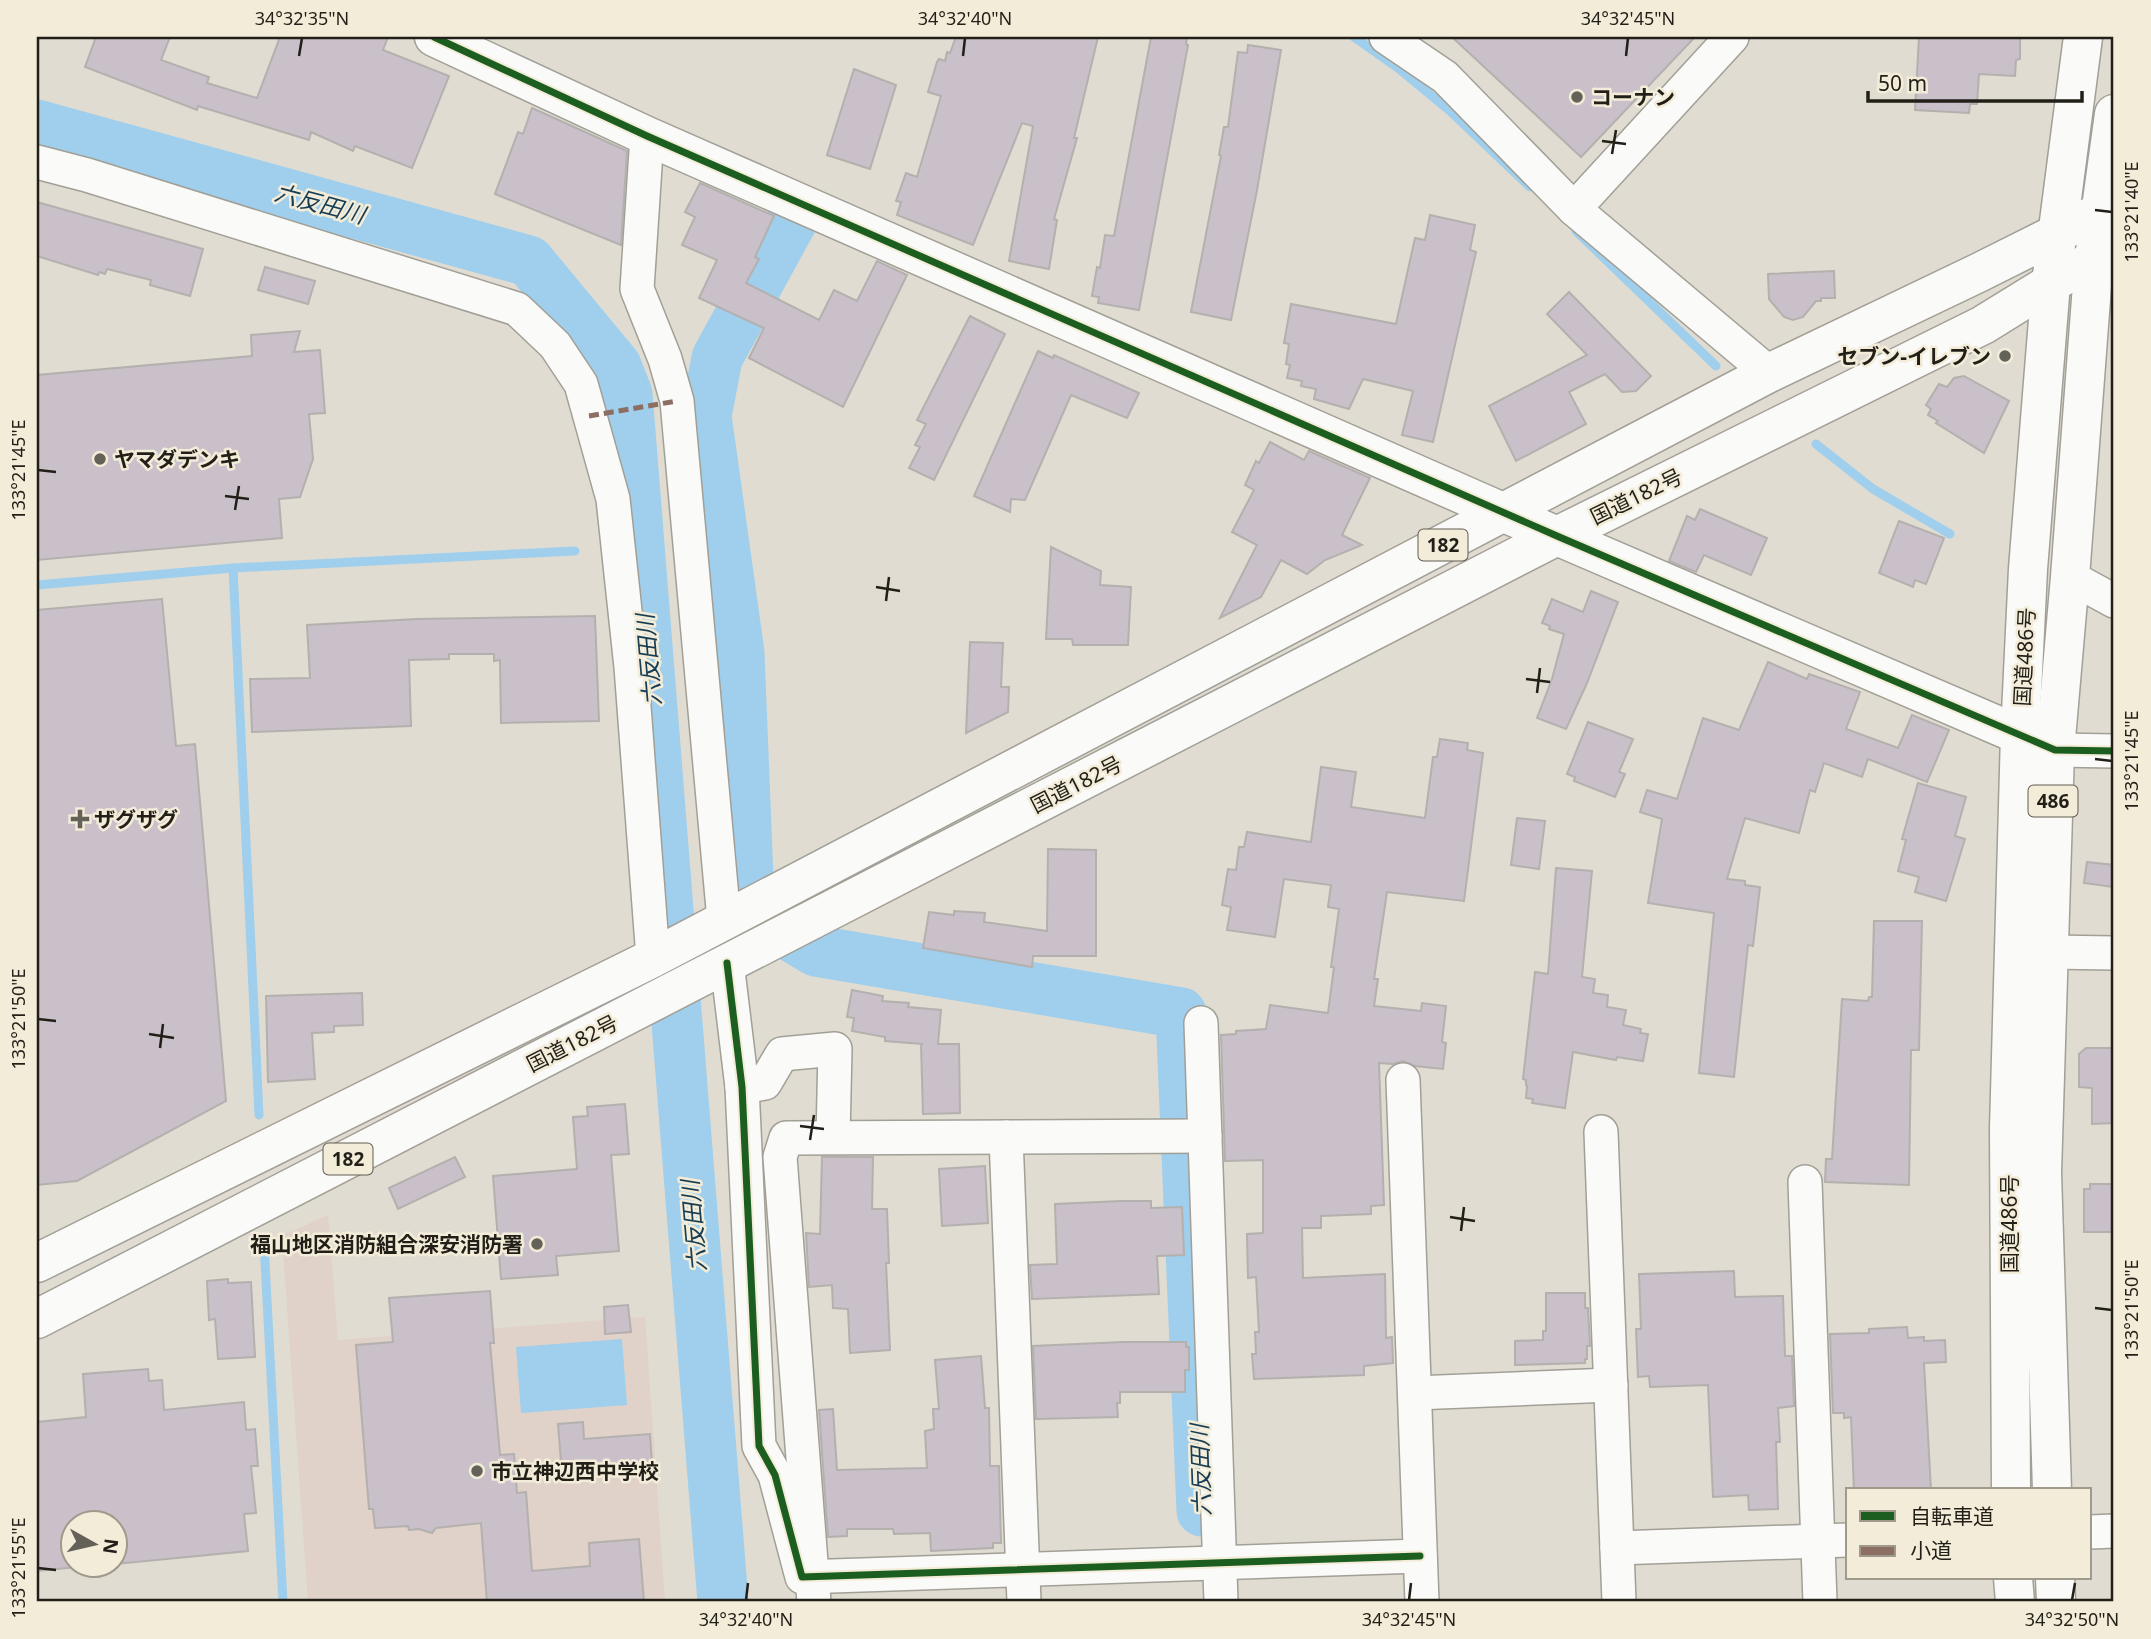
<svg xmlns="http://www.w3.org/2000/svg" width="2151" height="1639" font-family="'Noto Sans','Noto Sans JP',sans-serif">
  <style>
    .education { fill: #e0d1c9 }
    .water { fill: #9fcfec }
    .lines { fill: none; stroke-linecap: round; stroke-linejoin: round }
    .stream { stroke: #9fcfec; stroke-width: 9 }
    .river { stroke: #9fcfec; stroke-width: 51 }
    .building { fill: #cac0ca; stroke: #b3b0ae; stroke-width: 2 }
    .minor-casing { stroke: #a29f97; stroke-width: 36 }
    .tertiary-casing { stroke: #a29f97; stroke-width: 41 }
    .trunk-casing { stroke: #a29f97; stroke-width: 41 }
    .minor { stroke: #fafaf8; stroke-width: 33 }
    .tertiary { stroke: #fafaf8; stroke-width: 38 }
    .trunk { stroke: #fafaf8; stroke-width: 38 }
    .quiet { stroke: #8d6e63; stroke-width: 5; stroke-dasharray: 10 5; stroke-linecap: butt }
    .cycleway-casing { stroke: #f3ecd8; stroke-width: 11 }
    .cycleway { stroke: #1b5e20; stroke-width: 7 }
    .ticks { fill: none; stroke: #221f18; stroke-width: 2.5 }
    .poi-dot { fill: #646159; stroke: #f3ecd8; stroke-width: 2.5 }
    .labels { text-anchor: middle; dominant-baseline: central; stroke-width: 5; stroke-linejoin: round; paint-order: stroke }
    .shield { fill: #f3ecd8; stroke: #615c52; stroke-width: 2 }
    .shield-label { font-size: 19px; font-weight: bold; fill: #221f18 }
    .poi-label { font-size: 21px; font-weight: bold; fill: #221f18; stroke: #f3ecd8; text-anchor: start }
    .street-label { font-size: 21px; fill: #221f18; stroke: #f3ecd8 }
    .water-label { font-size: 23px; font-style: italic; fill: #163d54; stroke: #f3ecd8 }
    .neatline { fill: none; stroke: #221f18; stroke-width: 2.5 }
    .ticks-label { font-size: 18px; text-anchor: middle; fill: #221f18 }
  </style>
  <rect width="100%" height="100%" fill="#e0dcd1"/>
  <path class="education" d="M328 1215 338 1340 645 1317 665 1602H308L282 1236Z"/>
  <path class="water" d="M622 1339 627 1405 521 1413 516 1347Z"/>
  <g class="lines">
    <g class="stream">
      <path d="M1354 37 1398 68 1450 111 1530 187"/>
      <path d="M1576 231 1716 366"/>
      <path d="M1816 444 1873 489 1950 534"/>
      <path d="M708 545 724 544"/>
      <path d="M233 568 575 551"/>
      <path d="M37 585 233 568 259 1115"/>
      <path d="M264 1243 283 1602"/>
    </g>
    <g class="river">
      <path d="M37 125 529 261 616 366 627 394 723 1602"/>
      <path d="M794 217 717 358 706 416 739 653 748 879 759 917 816 951 1181 1013 1202 1511"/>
    </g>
  </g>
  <g class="building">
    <path d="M96 37H170L161 60 209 77 207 83 257 98 280 37H388L383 50 449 76 412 168 355 146 353 151 311 132 309 140 198 106 197 110 85 67Z"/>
    <path d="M956 37H1098L1074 138H1077L1054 219 1057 220 1049 269 1009 261 1033 126 1022 123 973 245 897 215 901 202 896 201 906 173 917 177 941 96 928 92 937 62 939 59 945 61 947 52 950 53Z"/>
    <path d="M1151 37H1187L1186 44 1188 45 1139 310 1098 303 1099 297 1092 296 1097 267 1100 268 1105 235 1114 236Z"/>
    <path d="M1452 37H1695L1581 157Z"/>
    <path d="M1919 37H2020V59L2016 60 2015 76 1979 74 1977 104H1970L1969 113 1915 110Z"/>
    <path d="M1248 45 1281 50 1257 190 1231 320 1191 312 1221 156 1219 155 1224 127H1228L1238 52 1247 53Z"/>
    <path d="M854 69 896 85 870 169 827 155Z"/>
    <path d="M532 108 627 151 621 245 495 194 518 132 523 134Z"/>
    <path d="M700 183 774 216 755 257 759 259 746 283 819 320 834 290 857 301 877 261 907 275 843 407 749 358 764 328 699 298 717 260 682 245 695 217 685 212Z"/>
    <path d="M37 202 203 249 190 296 150 285 151 280 107 269 105 274 99 272 98 275 37 256Z"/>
    <path d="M1430 215 1475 225 1470 250 1476 252 1433 442 1402 435 1413 391 1363 379 1349 409 1314 399 1316 389 1301 386 1302 381 1287 378 1290 365 1286 364 1289 344 1284 343 1291 304 1396 324 1415 238 1425 240Z"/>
    <path d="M265 267 315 281 308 304 258 290Z"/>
    <path d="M1834 271 1835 298H1821V301H1816L1803 317 1793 320 1784 317 1769 299 1768 274Z"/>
    <path d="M1569 292 1651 376 1636 391 1622 392 1605 374 1569 392 1586 424 1516 461 1489 406 1587 355 1547 314Z"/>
    <path d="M970 316 1005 334 934 480 909 468 920 447 915 445 926 424 917 420Z"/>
    <path d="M300 331 294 352 320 350 325 413 309 414 313 459 300 497 279 499 282 538 37 560V375L252 356 251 335Z"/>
    <path d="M1038 351 1053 358 1054 355 1139 393 1127 418 1071 395 1025 500 1011 499 1010 512 974 496Z"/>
    <path d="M1964 376 2009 401 1984 453 1936 423 1938 421 1928 415 1931 409 1926 405 1939 384 1947 387 1954 378Z"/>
    <path d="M1270 442 1304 460 1309 451 1370 478 1342 535 1362 545 1325 560 1307 574 1281 560 1261 597 1220 618 1257 545 1232 532 1254 490 1245 485 1256 461 1259 463Z"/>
    <path d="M1700 509 1767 538 1751 575 1704 555 1696 572 1669 561 1687 516 1695 520Z"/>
    <path d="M1899 521 1944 538 1926 584 1915 580 1913 587 1879 573Z"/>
    <path d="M1051 547 1101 571 1100 585 1131 587 1128 645H1073L1072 639H1046Z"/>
    <path d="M1591 591 1618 602 1587 683 1566 729 1537 718 1552 679 1564 634 1549 629 1550 626 1542 623 1552 599 1583 612Z"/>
    <path d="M162 599 176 746 195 744 226 1101 77 1181 37 1185V610Z"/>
    <path d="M595 616 599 721 501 723 500 660 494 661V654H449V659L409 660 411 726 252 732 250 679 310 678 307 625 417 619Z"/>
    <path d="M970 642 1003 643 1001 687H1009L1008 712 966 733Z"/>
    <path d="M1768 662 1807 679 1809 674 1860 692 1846 729 1898 748 1912 715 1949 730 1927 782 1868 759 1862 777 1824 763 1815 792 1810 790 1799 833 1745 818 1727 879 1745 881V885L1760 887 1753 946 1748 945 1734 1077 1699 1073 1714 913 1648 903 1662 819 1640 812 1647 790 1677 799 1703 718 1739 730Z"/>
    <path d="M1588 722 1633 739 1619 772 1625 774 1615 797 1574 781 1575 777 1567 774Z"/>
    <path d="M1440 739 1468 743 1467 750 1483 753 1464 901 1387 892 1374 979H1378L1374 1006 1421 1011 1422 1003 1446 1006 1442 1042 1446 1043 1443 1069 1415 1066 1403 1061 1393 1064 1379 1063 1384 1205 1371 1206V1214L1321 1216V1228H1302L1303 1278 1385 1274 1386 1338 1392 1337 1393 1363 1364 1366V1375L1254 1379 1252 1354H1256L1255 1332H1259L1256 1277 1248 1278 1247 1234 1263 1233V1160L1225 1161 1221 1035 1236 1034V1031L1266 1029 1270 1005 1328 1013 1334 967H1331L1339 909 1328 907 1331 885 1284 879 1275 937 1227 930 1231 907 1222 905 1228 869 1236 870 1239 847H1244L1247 832 1311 842 1321 767 1356 772 1351 807 1425 818 1433 757H1437Z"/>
    <path d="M1918 783 1966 797 1955 836 1965 839 1946 901 1915 892 1919 877 1898 871 1906 840 1902 839Z"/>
    <path d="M1517 818 1545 821 1539 869 1511 865Z"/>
    <path d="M1048 849 1096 850V956H1033L1032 967 923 948 929 912 954 915V911L985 913 984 922 1047 931Z"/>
    <path d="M2087 862 2114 865V887L2084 883Z"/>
    <path d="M1556 868 1592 871 1582 977 1595 979 1593 993 1608 995 1607 1007 1626 1010 1623 1025 1641 1029 1640 1033 1648 1034 1643 1061 1617 1057 1616 1060 1573 1052 1565 1108 1532 1103 1533 1099 1526 1098 1527 1086 1526 1085V1080L1523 1079 1535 972 1548 974Z"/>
    <path d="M1874 921H1922L1919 1050H1911L1909 1185 1825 1182 1826 1159H1832L1842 999 1868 1001 1869 997H1872Z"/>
    <path d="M852 990 883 996 882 1001 909 1003 908 1007 941 1010 938 1044H959L960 1113 923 1114 921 1044H923L885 1041V1037L852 1031 854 1018 847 1017Z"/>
    <path d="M362 993 363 1025 334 1026V1032L312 1033 315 1079 268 1082 266 996Z"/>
    <path d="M2086 1048H2112L2114 1123 2092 1124V1088L2079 1087V1054Z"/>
    <path d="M625 1104 629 1154 611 1155 619 1251 556 1256 558 1275 501 1279 493 1176 577 1169 573 1117 588 1116 587 1107Z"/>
    <path d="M455 1157 465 1177 398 1209 389 1188Z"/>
    <path d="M822 1157H873L872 1209H887L889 1263H886L890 1350 850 1353 848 1309 833 1308 832 1285 809 1287 806 1233 820 1234Z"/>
    <path d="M985 1166 988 1223 942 1226 939 1169Z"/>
    <path d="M2090 1184H2114V1232H2084V1189H2090Z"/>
    <path d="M1121 1201H1151V1208L1182 1207 1184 1255 1157 1256 1159 1294 1032 1299 1030 1265 1057 1264 1055 1204Z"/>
    <path d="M1734 1271 1735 1297 1783 1296 1785 1356H1792L1794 1406 1778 1408 1780 1442H1776L1778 1509 1749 1510 1748 1495 1713 1497 1708 1385 1650 1387 1649 1376 1638 1377 1636 1329H1641L1639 1274Z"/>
    <path d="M228 1279V1283L251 1282 255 1357 218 1359 215 1319 209 1320 207 1281Z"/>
    <path d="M490 1291 494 1343H490L500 1455 514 1454 517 1493 526 1492 532 1571 590 1566 589 1543 639 1539 644 1602H487L481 1523 436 1528 432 1533 419 1529 409 1530 408 1526 375 1528 373 1509H369L356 1345 393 1342 389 1298Z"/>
    <path d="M1546 1293H1585V1308H1588L1590 1346H1587V1359H1585V1363L1515 1365V1341L1543 1340V1331H1546Z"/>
    <path d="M628 1305 631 1332 605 1334 604 1307Z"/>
    <path d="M1907 1327 1908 1338 1924 1337V1341L1945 1340 1946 1362 1924 1363 1931 1490H1854L1851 1417 1844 1418V1413H1833L1830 1334 1869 1333V1329Z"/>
    <path d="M1123 1342H1186V1347H1189V1370H1185V1392H1120V1403H1117L1118 1417 1036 1419 1033 1346Z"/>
    <path d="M981 1356 985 1408H989L990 1466H999L1001 1543H993V1548L931 1551 930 1533 894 1534 893 1529H847V1536L828 1537 819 1410 833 1409 837 1470 927 1468 925 1431 934 1429 933 1409H939L935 1360Z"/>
    <path d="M148 1369 149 1381 162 1380 164 1410 244 1402 246 1430 255 1429 258 1466H251L256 1513 244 1514 248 1551 116 1564V1523H74V1565H99L37 1571V1422L86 1417 83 1374Z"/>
    <path d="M583 1422 584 1439 650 1434 652 1465 562 1474 558 1424Z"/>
  </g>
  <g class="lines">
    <g class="minor-casing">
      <g id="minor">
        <path d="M1386 37 1445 77 1574 209 1769 373"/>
        <path d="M647 136 637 289 665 359 677 401 724 920"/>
        <path d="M37 162 87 175 517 309 555 345 581 384 613 499 631 667 653 958"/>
        <path d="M1574 209 1732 37"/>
        <path d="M2070 577 2114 601"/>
        <path d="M2055 750 2114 751"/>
        <path d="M2049 952 2114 953"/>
        <path d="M727 963 742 1087 759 1446 775 1475 802 1577 1420 1556"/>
        <path d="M1201 1023 1221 1602"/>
        <path d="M1403 1080 1422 1602"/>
        <path d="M742 1087 765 1083 782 1054 835 1049 833 1137"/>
        <path d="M1601 1132 1619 1602"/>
        <path d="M1006 1137 1024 1602"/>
        <path d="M1805 1182 1820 1602"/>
        <path d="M1415 1393 1611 1385"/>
        <path d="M2090 1532 2114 1531"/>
        <path d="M1617 1548 1848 1540"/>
        <path d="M814 1602 780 1157 786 1138 1205 1136"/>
      </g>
    </g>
    <g class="tertiary-casing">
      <path id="tertiary" d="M434 37 647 136 1557 536 2050 748"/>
    </g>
    <g class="trunk-casing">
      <g id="trunk">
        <path d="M37 1263 653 958 1769 373 1978 273 2114 205"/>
        <path d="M37 1319 1557 536 1983 325 2051 283 2114 249"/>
        <path d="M2011 1490 2009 1129 2020 734 2028 569 2051 283 2083 37"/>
        <path d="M2052 1490 2042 1173 2055 750 2070 577 2094 259 2114 114"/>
        <path d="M2013 1578 2015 1602"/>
        <path d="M2055 1578 2056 1602"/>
      </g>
    </g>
    <use href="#minor" class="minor"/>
    <use href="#tertiary" class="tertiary"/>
    <use href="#trunk" class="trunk"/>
    <path class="quiet" d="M589 416 677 401"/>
    <g class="cycleway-casing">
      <g id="cycleway">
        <path d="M434 37 647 136 1557 536 2055 750 2114 751"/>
        <path d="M727 963 742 1087 759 1446 775 1475 802 1577 1420 1556"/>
      </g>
    </g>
    <use href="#cycleway" class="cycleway"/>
  </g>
  <path class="ticks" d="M299 56 302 38M963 56 965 38M1626 56 1628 38M1602 141 1626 144M1612 154 1616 130M2095 210 2112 212M38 470 56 472M225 496 249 499M235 510 239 486M876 587 900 591M886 601 889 577M1526 679 1550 682M1537 693 1540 668M2095 759 2112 761M38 1019 56 1021M149 1034 174 1038M160 1048 163 1024M800 1126 824 1129M810 1140 814 1115M1450 1217 1475 1221M1461 1231 1464 1207M2095 1308 2112 1310M38 1568 56 1570M746 1600 748 1583M1409 1600 1411 1583M2072 1600 2075 1583"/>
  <g class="poi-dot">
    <circle cx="1577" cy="97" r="7"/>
    <circle cx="2005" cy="356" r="7"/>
    <circle cx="100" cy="459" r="7"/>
    <path d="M76.5 808.5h7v7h7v7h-7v7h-7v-7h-7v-7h7z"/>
    <circle cx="537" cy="1244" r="7"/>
    <circle cx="477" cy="1471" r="7"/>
  </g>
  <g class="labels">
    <g class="shield">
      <rect x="1418.5" y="529.5" width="49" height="31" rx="5"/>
      <rect x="2028.5" y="785.5" width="49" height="31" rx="5"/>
      <rect x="323.5" y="1143.5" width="49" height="31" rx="5"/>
    </g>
    <g class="shield-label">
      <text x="1443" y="545">182</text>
      <text x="2053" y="801">486</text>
      <text x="348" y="1159">182</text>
    </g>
    <g class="poi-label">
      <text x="1591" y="97">コーナン</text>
      <text x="1991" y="356" text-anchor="end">セブン-イレブン</text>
      <text x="114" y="459">ヤマダデンキ</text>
      <text x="94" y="819">ザグザグ</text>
      <text x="523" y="1244" text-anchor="end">福山地区消防組合深安消防署</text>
      <text x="491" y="1471">市立神辺西中学校</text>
    </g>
    <g class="street-label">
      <text transform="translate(1636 496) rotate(-26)">国道182号</text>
      <text transform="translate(2024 657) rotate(-87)">国道486号</text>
      <text transform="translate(1076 784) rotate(-27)">国道182号</text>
      <text transform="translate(572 1043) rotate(-27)">国道182号</text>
      <text transform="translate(2009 1224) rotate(-90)">国道486号</text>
    </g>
    <g class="water-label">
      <text transform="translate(320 203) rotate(15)">六反田川</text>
      <text transform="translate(648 660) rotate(-95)">六反田川</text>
      <text transform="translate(693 1226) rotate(-95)">六反田川</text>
      <text transform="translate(1200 1470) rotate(-92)">六反田川</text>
    </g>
  </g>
  <rect width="2151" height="1639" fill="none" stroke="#f3ecd8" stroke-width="77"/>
  <rect x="1846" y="1488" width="245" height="91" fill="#f3ecd8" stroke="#9f9a8b" stroke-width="2"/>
  <rect x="1860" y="1511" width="35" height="10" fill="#1b5e20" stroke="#9f9a8b" stroke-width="2"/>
  <text x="1910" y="1524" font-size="21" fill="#221f18">自転車道</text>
  <rect x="1860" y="1546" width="35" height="10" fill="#8d6e63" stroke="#9f9a8b" stroke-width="2"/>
  <text x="1910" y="1558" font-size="21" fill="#221f18">小道</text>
  <g transform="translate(94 1544) rotate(98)"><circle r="33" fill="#f3ecd8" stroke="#9f9a8b" stroke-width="2"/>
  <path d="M0-5L12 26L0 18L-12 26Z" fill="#646159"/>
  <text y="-10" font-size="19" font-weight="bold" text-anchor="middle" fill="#221f18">N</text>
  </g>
  <path d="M1868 91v10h214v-10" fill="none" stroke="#221f18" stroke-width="3.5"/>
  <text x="1878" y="91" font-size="21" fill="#221f18" stroke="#f3ecd8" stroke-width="5" paint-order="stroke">50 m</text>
  <rect x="38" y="38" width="2074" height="1562" class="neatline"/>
  <g class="ticks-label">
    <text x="302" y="25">34°32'35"N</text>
    <text x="965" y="25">34°32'40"N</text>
    <text x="1628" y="25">34°32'45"N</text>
    <text transform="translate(2132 212) rotate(-90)" y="6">133°21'40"E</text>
    <text transform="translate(19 470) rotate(-90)" y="6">133°21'45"E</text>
    <text transform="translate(2132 761) rotate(-90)" y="6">133°21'45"E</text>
    <text transform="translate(19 1019) rotate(-90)" y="6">133°21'50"E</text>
    <text transform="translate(2132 1310) rotate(-90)" y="6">133°21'50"E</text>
    <text transform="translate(19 1568) rotate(-90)" y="6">133°21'55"E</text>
    <text x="746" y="1626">34°32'40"N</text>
    <text x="1409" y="1626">34°32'45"N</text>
    <text x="2072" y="1626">34°32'50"N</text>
  </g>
</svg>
